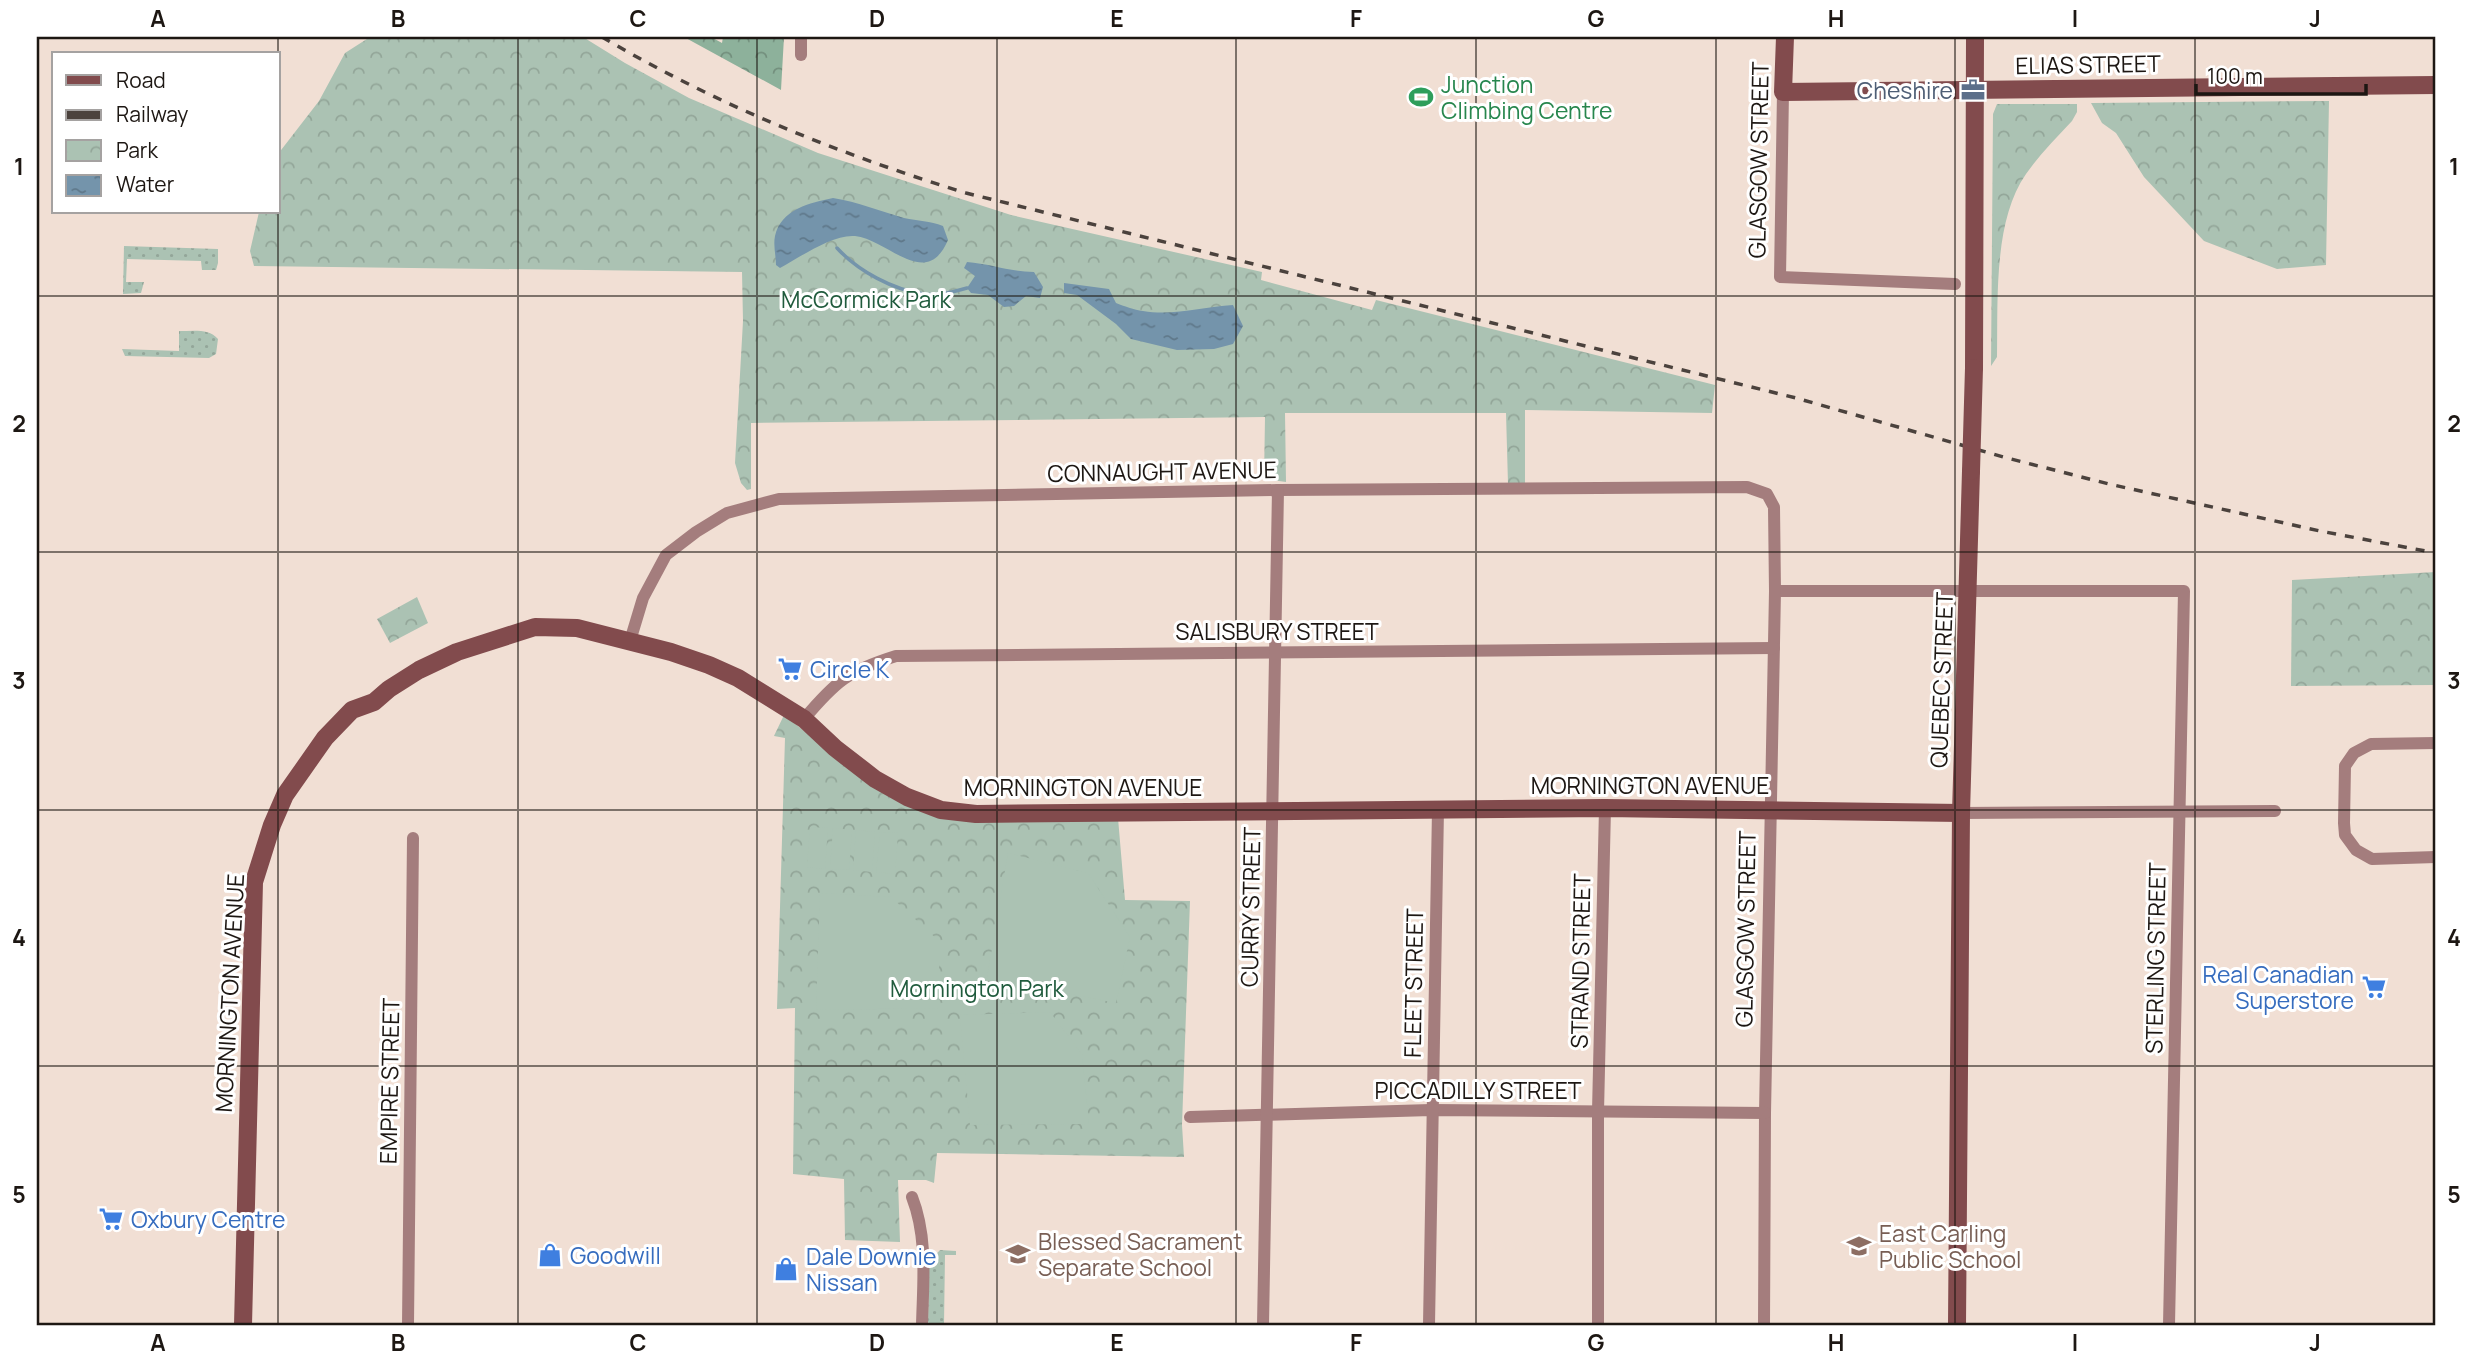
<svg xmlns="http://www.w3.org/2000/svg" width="2473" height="1362" font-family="Manrope,sans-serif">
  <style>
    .grass { fill: url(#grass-dots) }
    .forest { fill: url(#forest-crowns) }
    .park { fill: url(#park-crowns) }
    .pitch { fill: #abc2b3 }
    .water { fill: url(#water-ripples) }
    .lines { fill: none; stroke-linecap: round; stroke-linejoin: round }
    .stream { stroke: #7494ab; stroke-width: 3.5 }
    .street { stroke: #a47d7d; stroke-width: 12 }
    .secondary { stroke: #824b4d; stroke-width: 18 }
    .rail { stroke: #4b423d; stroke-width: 3.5; stroke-dasharray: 9 9; stroke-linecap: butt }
    .secondary-bridge { stroke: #824b4d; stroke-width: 18 }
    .grid { fill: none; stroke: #1d1713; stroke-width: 2; stroke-opacity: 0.55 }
    .labels { text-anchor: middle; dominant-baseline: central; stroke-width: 6; stroke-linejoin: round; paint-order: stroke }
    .street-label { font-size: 23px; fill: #1d1713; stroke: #fff }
    .leisure-label { font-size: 23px; fill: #27864d; stroke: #fff; text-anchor: start }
    .service-label { font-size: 23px; fill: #4e5e75; stroke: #fff; text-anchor: end }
    .park-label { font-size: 23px; fill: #205b3d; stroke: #fff }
    .shop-label { font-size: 23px; fill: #366cbe; stroke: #fff; text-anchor: start }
    .education-label { font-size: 23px; fill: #785e54; stroke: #fff; text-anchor: start }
    .neatline { fill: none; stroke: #1d1713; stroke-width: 2.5 }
    .grid-label { font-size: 23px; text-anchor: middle; font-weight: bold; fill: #1d1713 }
  </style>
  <defs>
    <pattern id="grass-dots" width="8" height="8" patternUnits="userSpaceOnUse" patternTransform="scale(1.75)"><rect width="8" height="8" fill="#abc2b3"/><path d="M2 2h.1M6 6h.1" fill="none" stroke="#93a699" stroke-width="1.8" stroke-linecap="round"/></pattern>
    <pattern id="forest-crowns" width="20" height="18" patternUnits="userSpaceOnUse" patternTransform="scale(1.75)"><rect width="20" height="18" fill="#8db19b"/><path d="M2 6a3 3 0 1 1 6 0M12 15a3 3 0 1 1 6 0" fill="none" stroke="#738f7d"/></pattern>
    <pattern id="park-crowns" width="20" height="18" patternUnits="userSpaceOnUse" patternTransform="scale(1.75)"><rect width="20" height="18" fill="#abc2b3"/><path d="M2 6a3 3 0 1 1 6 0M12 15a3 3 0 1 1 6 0" fill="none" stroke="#93a699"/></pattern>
    <pattern id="water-ripples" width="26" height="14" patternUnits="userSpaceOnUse" patternTransform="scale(1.75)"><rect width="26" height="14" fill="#7494ab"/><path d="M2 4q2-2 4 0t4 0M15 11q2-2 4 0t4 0" fill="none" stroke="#5f788a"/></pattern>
  </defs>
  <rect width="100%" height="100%" fill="#f1dfd4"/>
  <g class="grass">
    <path d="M124 246 218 249V263L216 270H202L201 261 127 259 126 282H144L141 293 123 294Z"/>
    <path d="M179 331C193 331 209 328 218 339L216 354 209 358 125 356 122 349 179 351Z"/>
    <path d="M940 1250 956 1251V1255H945L944 1325H930L928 1322 929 1262Z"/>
  </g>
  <path class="forest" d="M684 37H711L722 43 723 37H784L781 90Z"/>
  <g class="park">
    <path d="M370 37H583L625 63 689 98 818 153 1011 215 1262 272 1261 280 1372 310 1376 300 1715 385 1712 413 1525 410V484H1508L1506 413H1285L1286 482 1264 479 1265 417 751 423V489L747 490 741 483 735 463 743 321 742 272 254 266 250 251 259 212H278V154L319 101 345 53Z"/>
    <path d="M2329 101 2326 265 2277 269 2204 241 2144 177 2116 133 2102 123 2091 103Z"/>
    <path d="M1997 104H2077V112L2072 121C2056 138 2039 155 2026 174 1993 221 1998 302 1997 357L1991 366 1993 114Z"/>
    <path d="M2436 572V685L2291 686 2292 580Z"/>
    <path d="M417 597 428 623 390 643 377 619Z"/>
    <path d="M784 715 874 786 897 801 1118 818 1125 900 1190 901 1182 1125 1184 1157 937 1153 934 1183 926 1180H898L900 1242 845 1240 844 1179 793 1174 795 1008 777 1009 785 738 774 736Z"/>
  </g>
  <g class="pitch">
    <path d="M810 827 828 828 825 869 807 867Z"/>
    <path d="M833 828 852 830 849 870 830 869Z"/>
    <path d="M856 830 875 832 872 872 853 870Z"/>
    <path d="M880 832 898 833 895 874 876 872Z"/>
    <path d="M1008 853 1088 873 1130 937 1116 1003 987 978Z"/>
    <path d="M820 893 891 897 939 941V1008L816 1010Z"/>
    <path d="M1050 1012 1082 1054 1089 1124 970 1125 960 1015Z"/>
  </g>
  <g class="water">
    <path d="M833 198C858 202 880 211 904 218 918 221 930 221 943 226L948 240C926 291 889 240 855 236 833 234 800 257 780 268L776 265C776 256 773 245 775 236 781 209 810 203 833 198Z"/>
    <path d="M967 262C991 264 1011 272 1034 272L1043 287 1040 298 1026 296 1014 306 1004 307 988 295 971 293 967 288 975 276 964 268Z"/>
    <path d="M1064 283 1109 289 1116 303C1124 306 1134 310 1143 311 1173 316 1203 307 1233 305L1243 326 1233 344 1214 349 1177 350 1131 339 1116 324 1077 295 1064 293Z"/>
  </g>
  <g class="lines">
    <path class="stream" d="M837 248C858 271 893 290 924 294 938 296 953 292 967 288"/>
    <g class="street">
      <path d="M801 37V55"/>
      <path d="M1783 92 1780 277 1955 284"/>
      <path d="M1775 591H2184L2169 1325"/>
      <path d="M630 641 643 598 666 555 696 532 727 513 779 499 1278 490 1747 487 1767 494 1774 507 1775 591 1765 1113 1764 1325"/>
      <path d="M804 719C836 681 848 671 896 656L1774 648"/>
      <path d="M2436 743 2371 744 2354 753 2345 766 2344 823 2345 835 2356 850 2372 859 2436 857"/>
      <path d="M1961 813 2275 811"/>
      <path d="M1190 1117 1431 1110 1765 1113"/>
      <path d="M912 1197C928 1238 923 1282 922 1325"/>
      <path d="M408 1325 413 838"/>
      <path d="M1263 1325 1278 490"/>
      <path d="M1429 1325 1438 809"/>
      <path d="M1598 1325V1112L1605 808"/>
    </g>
    <g class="secondary">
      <path d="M1785 37 1783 92 2436 85"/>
      <path d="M1974 368 1975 37"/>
      <path d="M243 1325 254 882 272 825 285 795 325 738 352 710 374 702 389 689 419 670 457 652 535 627 577 628 671 652 709 665 738 678 804 719 835 748 875 779 907 797 941 810 976 814 1605 808 1961 813"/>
      <path d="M1957 1325 1961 813 1971 471"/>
    </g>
    <path class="rail" d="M602 37C717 105 839 154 966 193L1796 398 2007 458 2109 484 2320 531 2436 553"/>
    <path class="secondary-bridge" d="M1971 471 1974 368"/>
  </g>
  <path class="grid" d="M278 37V54M518 37V1325M757 37V1325M997 37V1325M1236 37V1325M1476 37V1325M1716 37V1325M1955 37V1325M2195 37V1325M278 212V1325M37 296H2436M37 552H2436M37 810H2436M37 1066H2436"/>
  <defs>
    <g id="office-bare" transform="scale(1.89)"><path d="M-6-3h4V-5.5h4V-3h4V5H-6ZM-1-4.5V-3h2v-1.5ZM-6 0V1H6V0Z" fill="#5c6f8a" stroke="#fff" stroke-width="2.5" paint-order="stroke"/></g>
    <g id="stadium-bare" transform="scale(1.89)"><path d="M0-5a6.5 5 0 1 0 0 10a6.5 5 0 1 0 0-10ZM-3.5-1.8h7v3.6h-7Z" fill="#2e9e5b" stroke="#fff" stroke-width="2.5" paint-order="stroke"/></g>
    <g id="supermarket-bare" transform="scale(1.89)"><path d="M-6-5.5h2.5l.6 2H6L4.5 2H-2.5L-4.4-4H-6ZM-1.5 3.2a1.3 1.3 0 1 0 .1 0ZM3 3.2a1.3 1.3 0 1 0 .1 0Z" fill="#3f7fe0" stroke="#fff" stroke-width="2.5" paint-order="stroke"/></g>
    <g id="school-bare" transform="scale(1.89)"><path d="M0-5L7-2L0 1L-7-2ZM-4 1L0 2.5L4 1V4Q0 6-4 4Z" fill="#8d6e63" stroke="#fff" stroke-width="2.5" paint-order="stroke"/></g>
    <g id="shop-bare" transform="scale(1.89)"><path d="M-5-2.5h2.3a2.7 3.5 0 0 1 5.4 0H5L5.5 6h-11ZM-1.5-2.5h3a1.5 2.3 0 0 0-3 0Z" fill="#3f7fe0" stroke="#fff" stroke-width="2.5" paint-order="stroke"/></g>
  </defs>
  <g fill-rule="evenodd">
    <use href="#office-bare" x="1973" y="90"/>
    <use href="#stadium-bare" x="1421" y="97"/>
    <use href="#supermarket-bare" x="790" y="669"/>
    <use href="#supermarket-bare" x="2374" y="987"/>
    <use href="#supermarket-bare" x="111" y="1219"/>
    <use href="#school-bare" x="1859" y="1246"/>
    <use href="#school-bare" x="1018" y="1254"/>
    <use href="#shop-bare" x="550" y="1255"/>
    <use href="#shop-bare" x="786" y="1269"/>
  </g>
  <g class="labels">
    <g class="street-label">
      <text transform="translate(2088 64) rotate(-1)">ELIAS STREET</text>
      <text transform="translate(1758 160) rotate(-89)">GLASGOW STREET</text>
      <text transform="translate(1162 471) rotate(-1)">CONNAUGHT AVENUE</text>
      <text x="1277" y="631">SALISBURY STREET</text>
      <text transform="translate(1941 680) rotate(-88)">QUEBEC STREET</text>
      <text x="1650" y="785">MORNINGTON AVENUE</text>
      <text x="1083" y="787">MORNINGTON AVENUE</text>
      <text transform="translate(1250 907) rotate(-89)">CURRY STREET</text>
      <text transform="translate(1745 929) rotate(-89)">GLASGOW STREET</text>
      <text transform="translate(2155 958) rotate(-89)">STERLING STREET</text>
      <text transform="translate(1580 961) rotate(-89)">STRAND STREET</text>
      <text transform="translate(1413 983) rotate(-89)">FLEET STREET</text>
      <text transform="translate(229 993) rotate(-87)">MORNINGTON AVENUE</text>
      <text transform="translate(389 1081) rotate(-89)">EMPIRE STREET</text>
      <text x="1478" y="1090">PICCADILLY STREET</text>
    </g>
    <g class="leisure-label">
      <text x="1441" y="84">Junction<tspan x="1441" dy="26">Climbing Centre</tspan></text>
    </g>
    <g class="service-label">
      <text x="1953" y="90">Cheshire</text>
    </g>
    <g class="park-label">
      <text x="866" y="299">McCormick Park</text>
      <text x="977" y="988">Mornington Park</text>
    </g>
    <g class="shop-label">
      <text x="810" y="669">Circle K</text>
      <text x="2354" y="974" text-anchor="end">Real Canadian<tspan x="2354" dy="26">Superstore</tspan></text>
      <text x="131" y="1219">Oxbury Centre</text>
      <text x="570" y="1255">Goodwill</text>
      <text x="806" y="1256">Dale Downie<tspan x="806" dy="26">Nissan</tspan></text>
    </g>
    <g class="education-label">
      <text x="1879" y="1233">East Carling<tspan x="1879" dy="26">Public School</tspan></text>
      <text x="1038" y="1241">Blessed Sacrament<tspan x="1038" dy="26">Separate School</tspan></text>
    </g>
  </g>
  <rect width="2473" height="1362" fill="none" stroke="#ffffff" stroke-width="77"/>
  <rect x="52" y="52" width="228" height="161" fill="#ffffff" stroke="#a5a2a1" stroke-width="2"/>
  <rect x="66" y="75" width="35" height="10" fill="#824b4d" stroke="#a5a2a1" stroke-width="2"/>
  <text x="116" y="88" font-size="21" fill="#1d1713">Road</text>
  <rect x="66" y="110" width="35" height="10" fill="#4b423d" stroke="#a5a2a1" stroke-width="2"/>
  <text x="116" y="122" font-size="21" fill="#1d1713">Railway</text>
  <rect x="66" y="140" width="35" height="21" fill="url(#park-crowns)" stroke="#a5a2a1" stroke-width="2"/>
  <text x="116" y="158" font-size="21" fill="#1d1713">Park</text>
  <rect x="66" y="175" width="35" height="21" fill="url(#water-ripples)" stroke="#a5a2a1" stroke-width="2"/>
  <text x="116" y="192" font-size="21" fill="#1d1713">Water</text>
  <path d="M2196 84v10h170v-10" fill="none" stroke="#1d1713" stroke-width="3.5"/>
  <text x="2207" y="84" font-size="21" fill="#1d1713" stroke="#ffffff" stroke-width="5" paint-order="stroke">100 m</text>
  <rect x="38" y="38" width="2396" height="1286" class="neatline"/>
  <g class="grid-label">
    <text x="158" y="27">A</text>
    <text x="398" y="27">B</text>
    <text x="638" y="27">C</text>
    <text x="877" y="27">D</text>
    <text x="1117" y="27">E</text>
    <text x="1356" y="27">F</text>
    <text x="1596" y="27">G</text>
    <text x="1836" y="27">H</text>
    <text x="2075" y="27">I</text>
    <text x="2315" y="27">J</text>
    <text x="19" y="175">1</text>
    <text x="2454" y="175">1</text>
    <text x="19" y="432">2</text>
    <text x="2454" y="432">2</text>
    <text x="19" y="689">3</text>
    <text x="2454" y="689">3</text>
    <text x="19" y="946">4</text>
    <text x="2454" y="946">4</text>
    <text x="19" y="1203">5</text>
    <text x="2454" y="1203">5</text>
    <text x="158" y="1351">A</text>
    <text x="398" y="1351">B</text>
    <text x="638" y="1351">C</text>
    <text x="877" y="1351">D</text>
    <text x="1117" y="1351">E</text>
    <text x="1356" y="1351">F</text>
    <text x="1596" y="1351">G</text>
    <text x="1836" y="1351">H</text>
    <text x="2075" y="1351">I</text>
    <text x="2315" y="1351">J</text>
  </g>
</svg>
